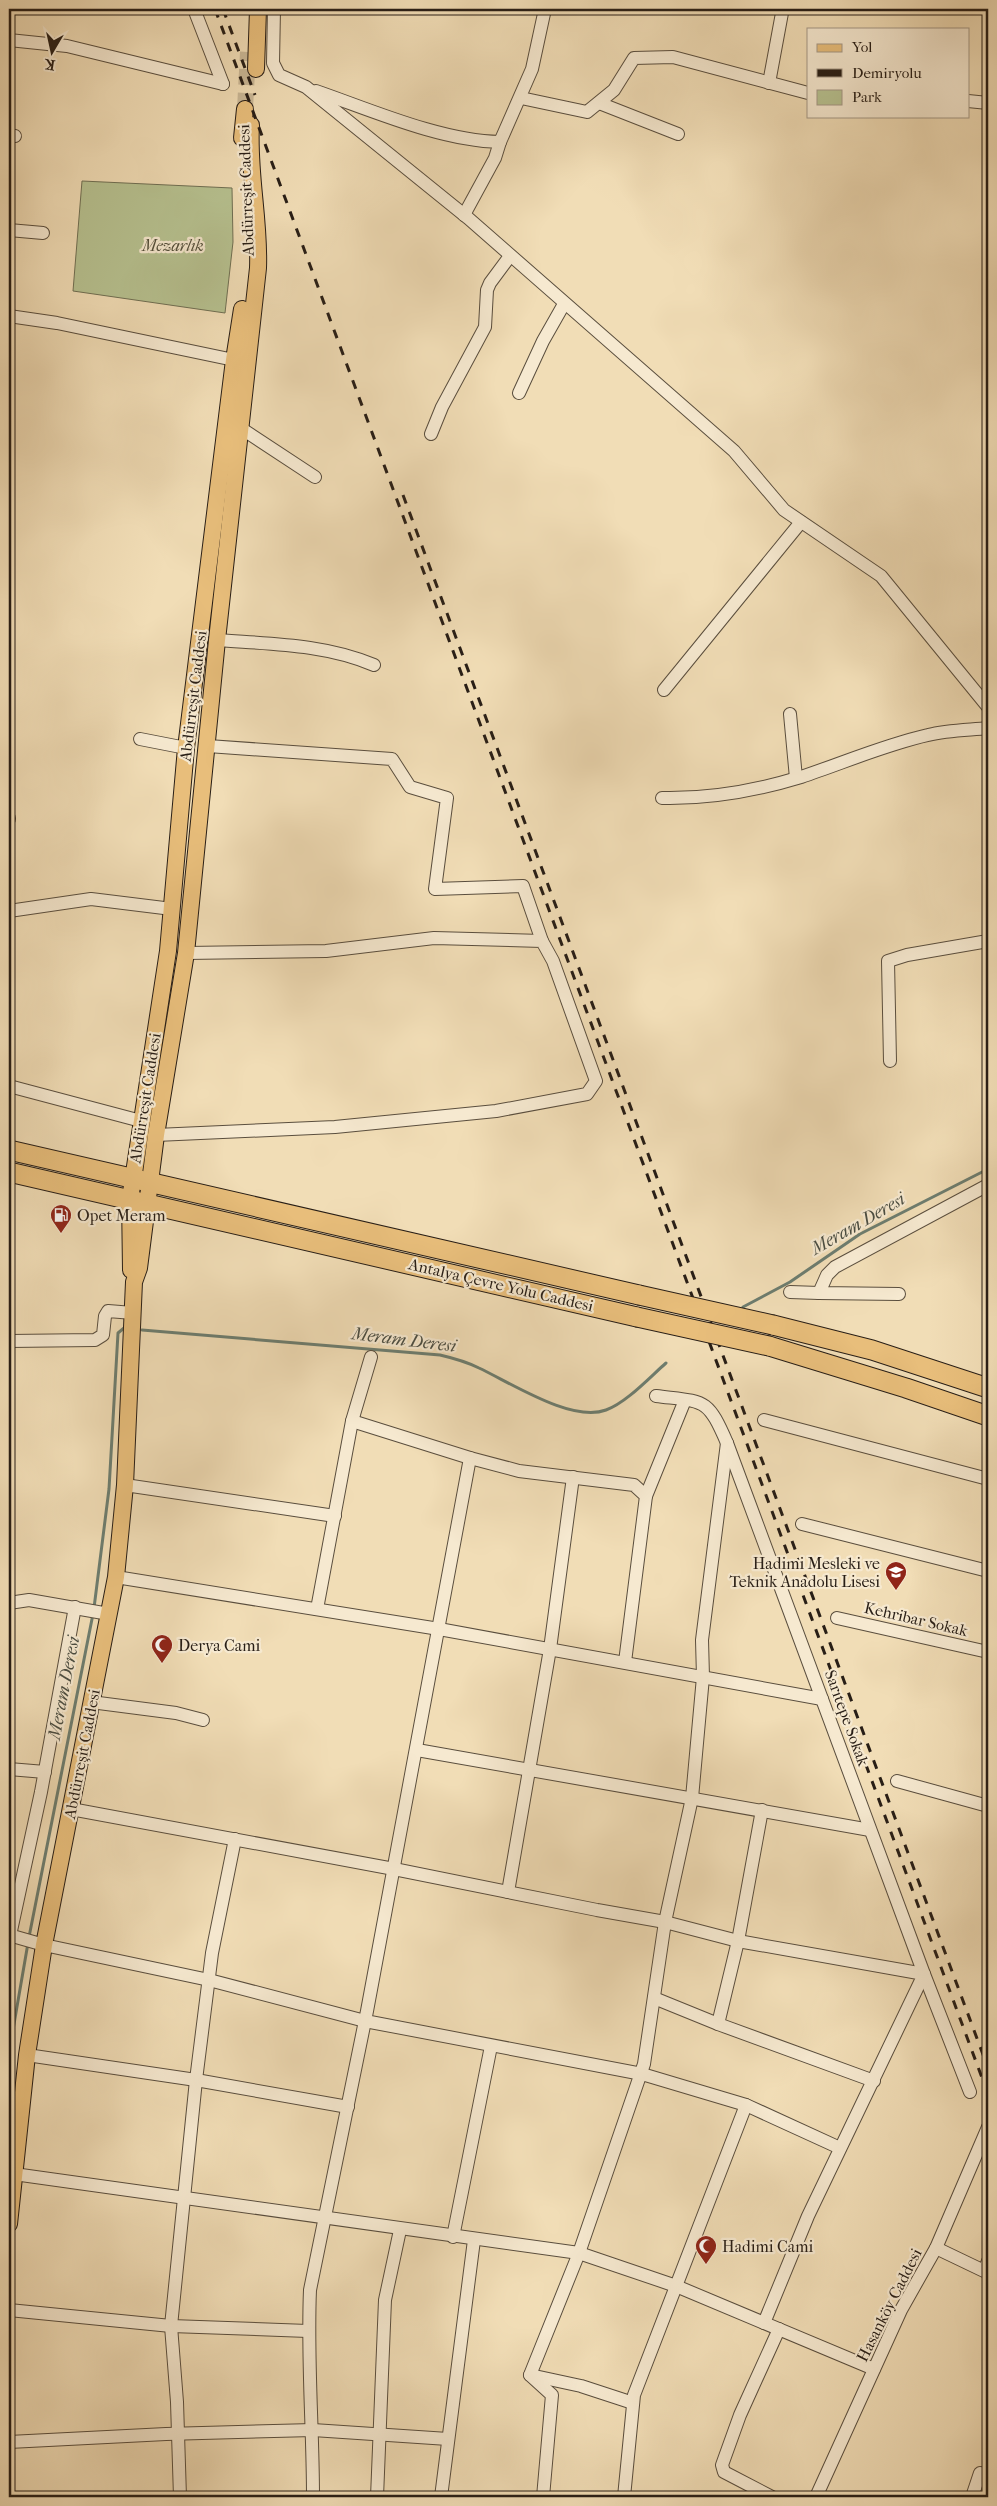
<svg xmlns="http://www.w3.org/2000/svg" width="997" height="2506" font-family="'IM FELL French Canon',serif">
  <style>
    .green { fill: #b7c291; stroke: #707054 }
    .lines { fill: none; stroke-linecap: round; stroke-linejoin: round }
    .stream { stroke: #6d7d6f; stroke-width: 3 }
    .major-tunnel { stroke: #c9b796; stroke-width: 16; stroke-dasharray: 16 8; stroke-linecap: butt }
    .minor-casing { stroke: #5a4e3e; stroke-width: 14 }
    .major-casing { stroke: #281e16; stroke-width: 18 }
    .highway-casing { stroke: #281e16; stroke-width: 21 }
    .minor { stroke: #f6e9d0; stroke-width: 12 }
    .major { stroke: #e8be7b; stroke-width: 16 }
    .highway { stroke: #e8be7b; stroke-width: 19 }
    .rail { stroke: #281e16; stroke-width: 3; stroke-dasharray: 9 9; stroke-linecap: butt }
    .highway-bridge-casing { stroke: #281e16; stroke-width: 21; stroke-linecap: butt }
    .highway-bridge { stroke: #e8be7b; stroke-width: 19 }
    .labels { text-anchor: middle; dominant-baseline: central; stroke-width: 4.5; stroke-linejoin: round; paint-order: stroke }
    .street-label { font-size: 16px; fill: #281e16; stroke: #f6e9d0 }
    .park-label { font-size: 16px; font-style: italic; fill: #534f3b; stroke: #f6e9d0 }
    .poi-label { font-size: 16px; fill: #281e16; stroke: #f6e9d0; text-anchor: start }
    .water-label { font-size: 18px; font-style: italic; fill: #4a4d42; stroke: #f6e9d0 }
  </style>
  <rect width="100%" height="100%" fill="#f1ddb6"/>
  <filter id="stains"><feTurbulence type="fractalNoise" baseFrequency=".004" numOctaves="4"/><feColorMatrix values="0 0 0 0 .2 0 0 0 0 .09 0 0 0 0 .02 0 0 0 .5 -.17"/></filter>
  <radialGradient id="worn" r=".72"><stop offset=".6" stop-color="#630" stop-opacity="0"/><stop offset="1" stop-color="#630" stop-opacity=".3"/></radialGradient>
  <path class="green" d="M82 181 232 188 233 242 225 313 73 291Z"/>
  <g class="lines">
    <g class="stream">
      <path d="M743 1307 790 1282 860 1234 988 1169"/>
      <path d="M142 1330 440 1355C453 1358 467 1362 479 1368 511 1383 572 1423 606 1410 626 1403 650 1377 666 1363"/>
      <path d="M94 1608 109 1489 118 1333 124 1328"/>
      <path d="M29 1937 93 1614"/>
      <path d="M9 2053 28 1943"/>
    </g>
    <path class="major-tunnel" d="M245 109 248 52"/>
    <g class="minor-casing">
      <g id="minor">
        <path d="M194 9 223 84"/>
        <path d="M274 9 273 63 279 75 306 87 468 218 734 451 784 510 881 576 988 707"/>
        <path d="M9 40 67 46 223 84"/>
        <path d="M769 83 782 13"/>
        <path d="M316 91C371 110 441 141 500 142L532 69 545 9"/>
        <path d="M521 98 587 112 614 90 634 58 673 57 808 93"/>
        <path d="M968 101 988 103"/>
        <path d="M599 103 678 134"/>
        <path d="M9 135 15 136"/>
        <path d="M464 215 495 158 500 142"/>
        <path d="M9 230 43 233"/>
        <path d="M9 316 57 323 234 360"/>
        <path d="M519 393 543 341 564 304"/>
        <path d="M239 427 315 477"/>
        <path d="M431 434 442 407 485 327 487 290 490 283 510 256"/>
        <path d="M217 640C270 644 325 644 374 665"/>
        <path d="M664 690 801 522"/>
        <path d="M790 714 796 778"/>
        <path d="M140 739 186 748"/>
        <path d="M208 746 392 759 410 787 447 798 435 889 523 886 542 941"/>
        <path d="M662 798C709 799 755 791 801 777 843 763 884 745 928 735 947 730 968 730 988 728"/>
        <path d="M9 819V818"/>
        <path d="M9 911 91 899 172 909"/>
        <path d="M890 1061 888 961 907 955 988 941"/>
        <path d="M9 1086 141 1121"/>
        <path d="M156 1135 335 1127 496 1111 587 1094 596 1081 553 961 542 941 434 938 326 951 186 953"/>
        <path d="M790 1292 819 1293"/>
        <path d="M899 1294 819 1293 827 1275 835 1267 988 1185"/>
        <path d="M9 1341 95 1340 103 1335 105 1316 108 1311 133 1313"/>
        <path d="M656 1396C705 1402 707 1397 727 1443L924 1974 970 2092"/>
        <path d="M764 1420 988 1479"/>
        <path d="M352 1421 470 1458 519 1471 634 1485 646 1496 625 1662"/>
        <path d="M125 1485 335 1516"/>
        <path d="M646 1496 685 1400"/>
        <path d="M802 1524 988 1571"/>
        <path d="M116 1577 439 1629 822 1699"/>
        <path d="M9 1603 29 1600 109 1614"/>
        <path d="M317 1609 352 1421 371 1357"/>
        <path d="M837 1618 988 1652"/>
        <path d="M91 1702 176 1713 203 1720"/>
        <path d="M417 1750 870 1830"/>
        <path d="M9 1769 45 1772"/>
        <path d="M897 1781 988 1806"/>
        <path d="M71 1809 394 1869 597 1910 665 1922 738 1941 924 1974 808 2216 764 2323"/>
        <path d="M508 1892 550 1649 573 1477"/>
        <path d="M9 1935 44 1945 209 1980 365 2021 642 2074 746 2105 840 2148"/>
        <path d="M9 1940 41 1792 75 1607"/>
        <path d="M654 1998 718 2024 874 2081"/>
        <path d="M718 2024 738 1941 762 1810"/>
        <path d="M27 2055 196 2080 348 2107"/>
        <path d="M14 2174 579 2253 676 2286 874 2369"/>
        <path d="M453 2237 491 2046"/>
        <path d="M936 2248 984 2271 988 2261"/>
        <path d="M9 2310 171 2326 308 2331"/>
        <path d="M530 2375 581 2386 633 2403"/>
        <path d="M9 2442 166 2434 313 2430 448 2439"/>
        <path d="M180 2497 177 2402 171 2326 196 2080 212 1953 235 1839"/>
        <path d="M313 2497C313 2428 307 2359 310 2290L367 2011 470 1458"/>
        <path d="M377 2497 385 2300 400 2230"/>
        <path d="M441 2497 474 2240"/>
        <path d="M543 2497 552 2395 530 2375 579 2253 644 2064 665 1922 692 1798 703 1677 702 1640 727 1443"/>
        <path d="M624 2497 634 2395 746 2105"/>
        <path d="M772 2497 724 2472 722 2465 740 2415 779 2329"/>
        <path d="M816 2497 901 2310 936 2248 988 2127"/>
        <path d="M972 2497 980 2473 988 2476"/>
      </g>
    </g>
    <g class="major-casing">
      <g id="major">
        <path d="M256 69 258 9"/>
        <path d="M242 138 245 109"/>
        <path d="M131 1270 130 1199 168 951 186 748 234 360 242 309"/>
        <path d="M9 2224 27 2055 44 1945 116 1577 125 1485 134 1282 139 1268 156 1135 186 953 217 640 258 268C260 220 248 173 251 125"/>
      </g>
    </g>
    <g class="highway-casing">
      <g id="highway">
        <path d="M9 1150 639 1295"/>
        <path d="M9 1172 637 1317"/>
        <path d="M773 1325 872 1350 988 1388"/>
        <path d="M769 1346 906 1388 988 1416"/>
      </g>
    </g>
    <use href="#minor" class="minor"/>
    <use href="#major" class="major"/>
    <use href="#highway" class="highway"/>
    <g class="rail">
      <path d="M215 9 988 2094"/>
      <path d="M223 9 255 95"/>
      <path d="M403 495 988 2068"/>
    </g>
    <g class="highway-bridge-casing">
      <g id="highway-bridge">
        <path d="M639 1295 773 1325"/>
        <path d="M637 1317 769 1346"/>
      </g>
    </g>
    <use href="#highway-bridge" class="highway-bridge"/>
  </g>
  <defs>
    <g id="fuel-pin" transform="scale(1.125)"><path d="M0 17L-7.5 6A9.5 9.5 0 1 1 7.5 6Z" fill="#8f2418" stroke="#f6e9d0"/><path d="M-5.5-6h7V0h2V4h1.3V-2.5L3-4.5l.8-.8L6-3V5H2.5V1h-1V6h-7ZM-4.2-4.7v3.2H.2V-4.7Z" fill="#fff"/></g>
    <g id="school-pin" transform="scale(1.125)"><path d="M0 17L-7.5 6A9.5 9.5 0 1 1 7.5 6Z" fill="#8f2418" stroke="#f6e9d0"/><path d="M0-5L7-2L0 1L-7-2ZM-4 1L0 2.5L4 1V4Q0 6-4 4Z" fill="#fff"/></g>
    <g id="mosque-pin" transform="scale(1.125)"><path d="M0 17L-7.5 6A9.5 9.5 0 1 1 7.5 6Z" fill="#8f2418" stroke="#f6e9d0"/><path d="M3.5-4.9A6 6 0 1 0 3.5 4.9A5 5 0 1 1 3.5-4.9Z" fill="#fff"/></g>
  </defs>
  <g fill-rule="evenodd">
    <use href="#fuel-pin" x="61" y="1215"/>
    <use href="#school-pin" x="896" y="1572"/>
    <use href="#mosque-pin" x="162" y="1645"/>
    <use href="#mosque-pin" x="706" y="2246"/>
  </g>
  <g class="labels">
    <g class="street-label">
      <text transform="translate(246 190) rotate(-92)">Abdürreşit Caddesi</text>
      <text transform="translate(193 696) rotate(-83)">Abdürreşit Caddesi</text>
      <text transform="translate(145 1098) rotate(-81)">Abdürreşit Caddesi</text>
      <text transform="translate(501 1285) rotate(13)">Antalya Çevre Yolu Caddesi</text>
      <text transform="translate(916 1619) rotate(13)">Kehribar Sokak</text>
      <text transform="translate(847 1718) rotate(70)">Sarıtepe Sokak</text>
      <text transform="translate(82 1754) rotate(-79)">Abdürreşit Caddesi</text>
      <text transform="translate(889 2305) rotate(-63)">Hasanköy Caddesi</text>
    </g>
    <g class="park-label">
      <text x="173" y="245">Mezarlık</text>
    </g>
    <g class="poi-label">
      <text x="77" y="1215">Opet Meram</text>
      <text x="880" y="1563" text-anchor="end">Hadimi Mesleki ve<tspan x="880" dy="18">Teknik Anadolu Lisesi</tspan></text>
      <text x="178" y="1645">Derya Cami</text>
      <text x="722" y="2246">Hadimi Cami</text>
    </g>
    <g class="water-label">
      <text transform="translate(858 1224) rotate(-30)">Meram Deresi</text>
      <text transform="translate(404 1340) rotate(7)">Meram Deresi</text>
      <text transform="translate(64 1688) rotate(-79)">Meram Deresi</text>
    </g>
  </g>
  <rect width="997" height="2506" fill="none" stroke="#f1ddb6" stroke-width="30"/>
  <rect x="10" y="10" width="977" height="2486" fill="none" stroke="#281e16" stroke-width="2.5"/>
  <rect x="15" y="15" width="967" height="2476" fill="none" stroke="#281e16"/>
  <rect x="807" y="28" width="162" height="90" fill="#f6e9d0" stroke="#a49886"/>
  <rect x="817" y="44" width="25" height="8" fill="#e8be7b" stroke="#a49886"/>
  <text x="852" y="52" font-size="15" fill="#281e16">Yol</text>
  <rect x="817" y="69" width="25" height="8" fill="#281e16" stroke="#a49886"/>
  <text x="852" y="78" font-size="15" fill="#281e16">Demiryolu</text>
  <rect x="817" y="90" width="25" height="15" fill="#b7c291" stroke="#a49886"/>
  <text x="852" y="102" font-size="15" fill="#281e16">Park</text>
  <g transform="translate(52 52) rotate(189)" stroke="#f6e9d0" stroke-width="4" paint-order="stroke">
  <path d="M0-4L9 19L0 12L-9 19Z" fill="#281e16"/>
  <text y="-8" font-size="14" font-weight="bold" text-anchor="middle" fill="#281e16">K</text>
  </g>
  <rect width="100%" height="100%" filter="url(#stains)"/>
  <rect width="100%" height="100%" fill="url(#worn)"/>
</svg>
